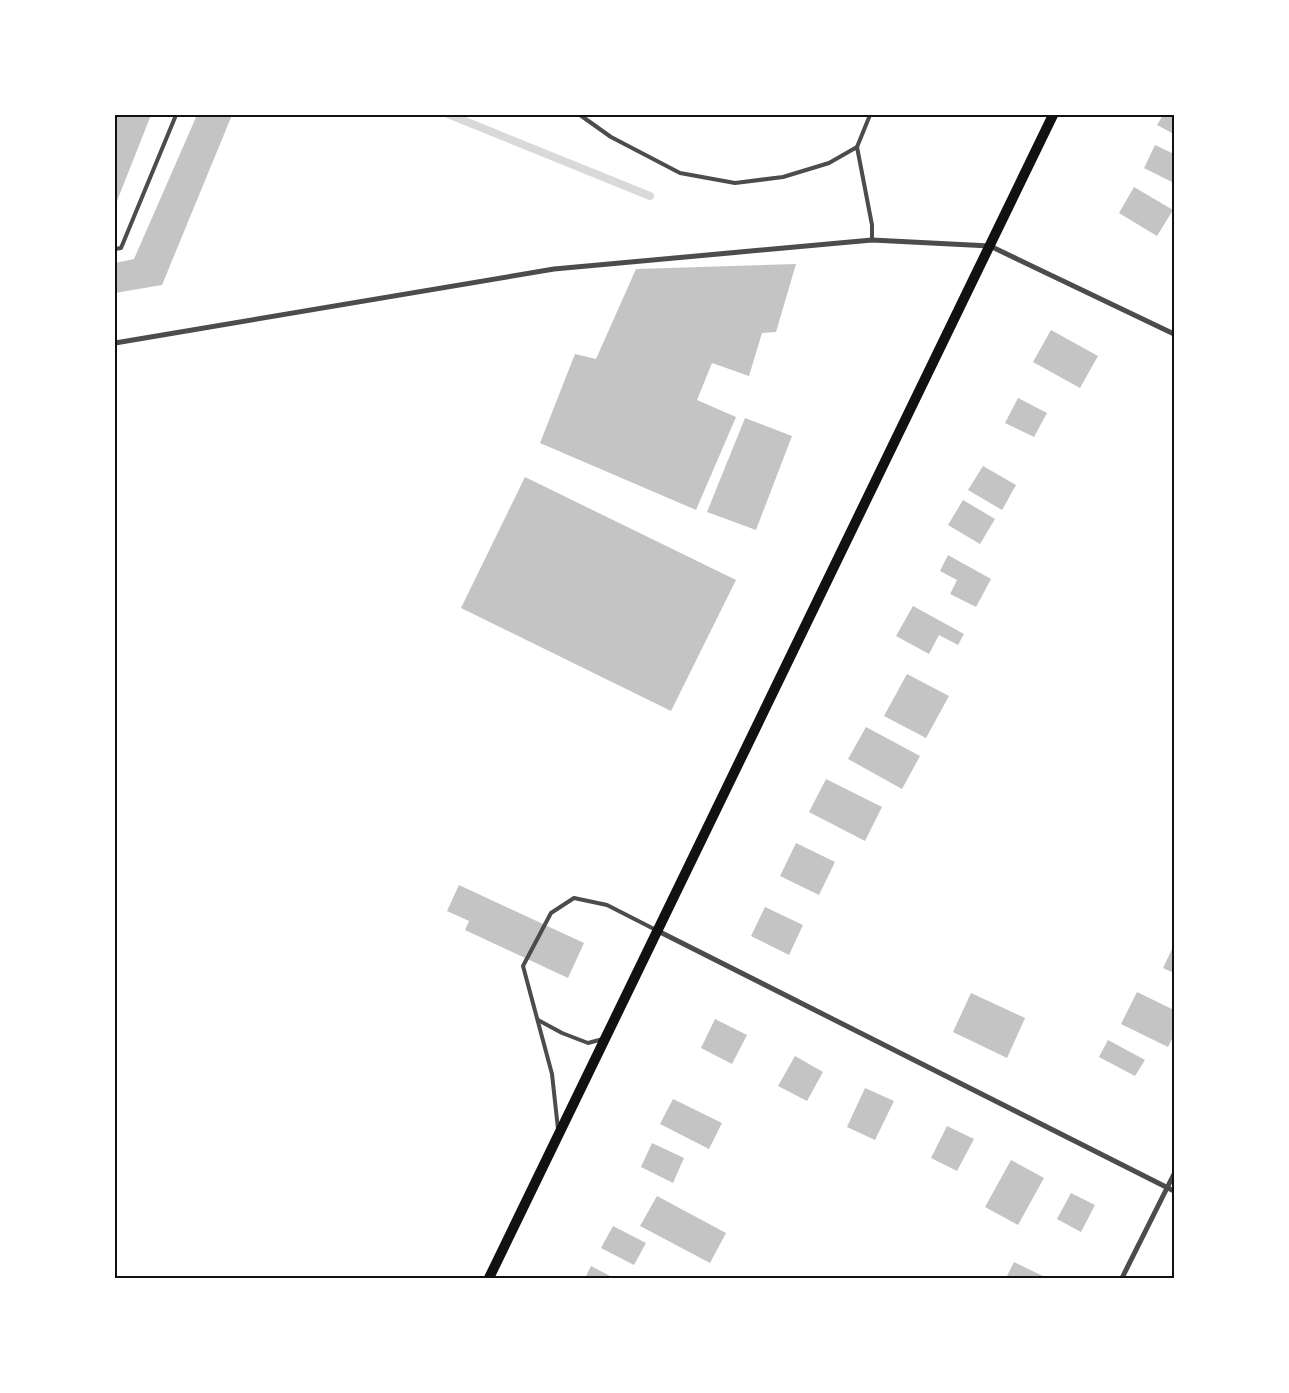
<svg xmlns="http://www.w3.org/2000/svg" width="1289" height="1393" font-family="'PT Sans',sans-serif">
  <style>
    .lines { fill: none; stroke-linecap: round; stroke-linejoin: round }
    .stream { stroke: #d9d9d9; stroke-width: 8 }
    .building { fill: #c4c4c4 }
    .service { stroke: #4c4c4c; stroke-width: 4 }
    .minor { stroke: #4c4c4c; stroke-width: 5 }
    .secondary { stroke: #111; stroke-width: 10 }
    .neatline { fill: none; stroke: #111; stroke-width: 2 }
  </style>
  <rect width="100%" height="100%" fill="#fff"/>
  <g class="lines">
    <path class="stream" d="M450 115 650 196"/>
  </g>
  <g class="building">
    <path d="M115 115H151L115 206Z"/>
    <path d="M197 115H232L162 285 115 293V263L134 259Z"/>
    <path d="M1163 115H1174V134L1157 125Z"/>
    <path d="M1155 145 1174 154V183L1144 168Z"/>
    <path d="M1134 187 1173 210 1157 236 1119 213Z"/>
    <path d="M796 264 776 332 762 333 749 376 712 363 697 400 736 417 696 510 540 443 575 354 596 359 636 269Z"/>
    <path d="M1051 330 1098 356 1080 388 1033 362Z"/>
    <path d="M1018 398 1047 413 1034 437 1005 423Z"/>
    <path d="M745 418 792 436 756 530 707 512Z"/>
    <path d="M983 466 1016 485 1002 510 968 490Z"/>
    <path d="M525 477 736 580 671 711 461 608Z"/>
    <path d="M963 500 995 519 980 544 948 525Z"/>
    <path d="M948 555 991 579 976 607 950 594 957 580 940 571Z"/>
    <path d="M913 606 964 634 958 645 939 635 929 654 896 636Z"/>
    <path d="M907 674 949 696 926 738 884 716Z"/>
    <path d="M866 727 920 756 902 789 848 759Z"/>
    <path d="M826 779 882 807 865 841 809 812Z"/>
    <path d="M796 843 835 862 819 895 780 876Z"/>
    <path d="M459 885 584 943 568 978 465 930 469 921 447 911Z"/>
    <path d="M765 907 803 925 789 955 751 936Z"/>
    <path d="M1174 945V973L1163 968Z"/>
    <path d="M1137 992 1174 1010V1035L1168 1047 1121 1024Z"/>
    <path d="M971 993 1025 1018 1007 1058 953 1032Z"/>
    <path d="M715 1019 747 1035 732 1064 701 1048Z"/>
    <path d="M1108 1040 1145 1060 1135 1076 1099 1057Z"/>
    <path d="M795 1056 823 1072 807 1101 778 1086Z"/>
    <path d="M865 1088 894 1101 875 1140 847 1127Z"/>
    <path d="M673 1099 722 1123 709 1149 660 1124Z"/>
    <path d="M947 1126 974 1139 957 1171 931 1158Z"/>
    <path d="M652 1143 684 1158 673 1183 641 1167Z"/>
    <path d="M1011 1160 1044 1178 1018 1225 985 1207Z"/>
    <path d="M1071 1193 1095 1205 1081 1232 1057 1219Z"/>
    <path d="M657 1196 726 1233 710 1263 640 1226Z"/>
    <path d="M613 1226 646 1243 634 1265 601 1248Z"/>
    <path d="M1014 1262 1047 1278H1006Z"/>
    <path d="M591 1266 614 1278H585Z"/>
  </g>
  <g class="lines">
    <g class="service">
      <path d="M580 115 611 137 680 173 735 183 783 177 829 163 857 147"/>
      <path d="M870 115 857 147 872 225V240"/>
      <path d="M115 249 121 248 176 115"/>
      <path d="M538 1020 562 1033 588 1043 603 1039"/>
      <path d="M558 1129 552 1074 523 966 551 913 574 898 607 905 656 930"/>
    </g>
    <g class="minor">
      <path d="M115 343 554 269 872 240 990 246 1174 334"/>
      <path d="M658 931 1174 1191"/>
      <path d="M1122 1278 1174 1174"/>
    </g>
    <path class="secondary" d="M489 1278 1053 115"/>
  </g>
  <rect width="1289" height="1393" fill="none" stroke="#ffffff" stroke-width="232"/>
  <rect x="116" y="116" width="1057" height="1161" class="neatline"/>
</svg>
